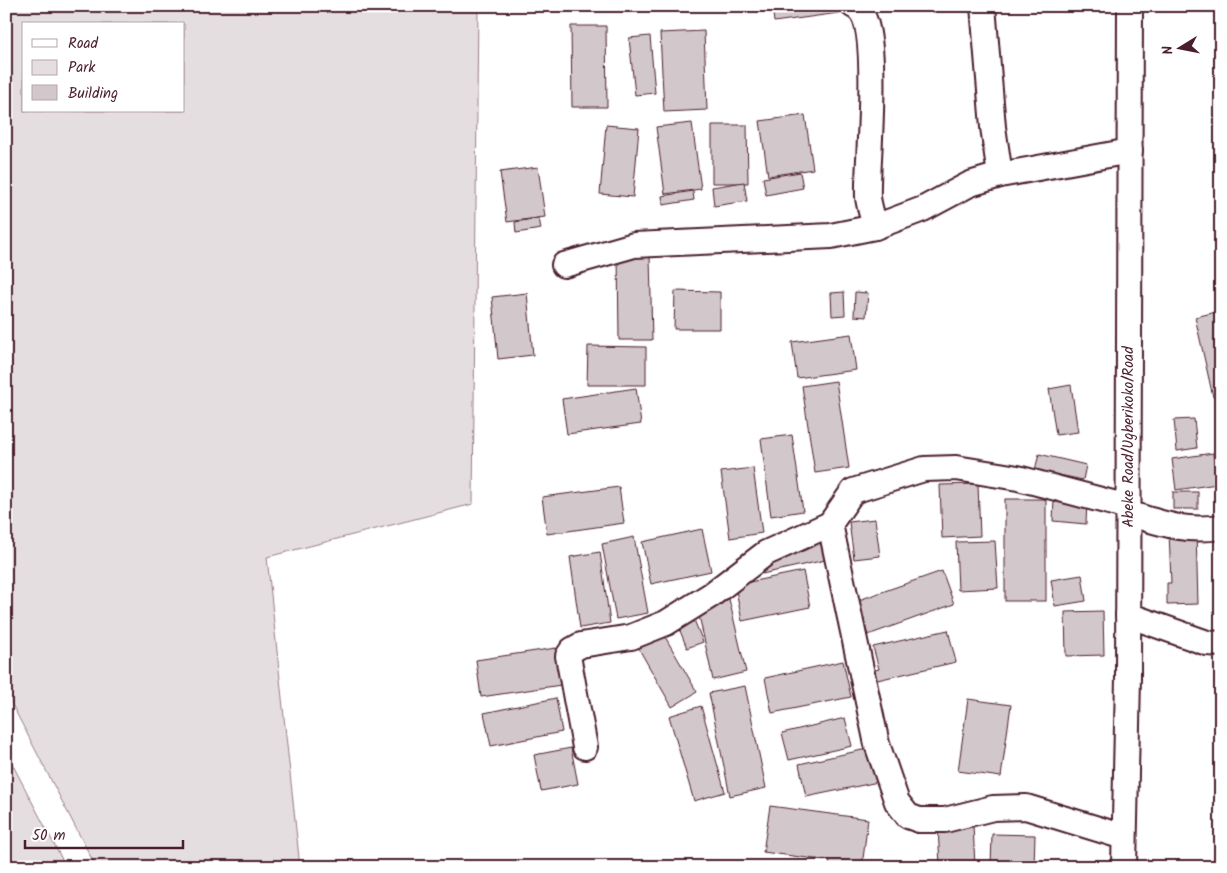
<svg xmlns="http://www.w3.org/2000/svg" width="1227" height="873" font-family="Kalam,sans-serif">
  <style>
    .green { fill: #e5dee0; stroke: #987e86; fill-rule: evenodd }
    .building { fill: #d2c7cb; stroke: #4a1f2b }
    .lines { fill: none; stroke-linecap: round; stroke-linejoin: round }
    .minor-casing { stroke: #4a1f2b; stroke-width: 28 }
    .minor { stroke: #fff; stroke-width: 24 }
    .labels { text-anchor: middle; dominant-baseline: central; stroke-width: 4; stroke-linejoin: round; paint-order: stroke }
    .street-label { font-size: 15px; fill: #4a1f2b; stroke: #fff }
  </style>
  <rect width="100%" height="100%" fill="#fff"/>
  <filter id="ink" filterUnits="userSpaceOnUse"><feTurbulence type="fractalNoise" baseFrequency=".02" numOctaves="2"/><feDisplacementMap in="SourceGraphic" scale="10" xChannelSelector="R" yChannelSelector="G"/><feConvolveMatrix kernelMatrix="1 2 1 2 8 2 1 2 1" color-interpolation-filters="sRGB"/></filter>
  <g filter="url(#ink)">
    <g class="green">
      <path d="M6 6H478L473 504 267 557 300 867H96L6 693ZM24 24H184V111H24Z"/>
      <path d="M6 752 66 867H6Z"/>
    </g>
    <g class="building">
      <path d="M772 6H845L846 12 774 22Z"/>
      <path d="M571 26H606L607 107H572Z"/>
      <path d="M704 31 707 110 664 112 660 33Z"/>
      <path d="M650 36 655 93 635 95 629 38Z"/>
      <path d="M805 115 813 169 768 176 760 121Z"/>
      <path d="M692 123 701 189 665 194 656 127Z"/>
      <path d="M606 125 639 128 633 197 600 194Z"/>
      <path d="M712 125H747L748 183H712Z"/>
      <path d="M538 167 545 217 507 222 500 172Z"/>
      <path d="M800 172 803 188 766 195 763 178Z"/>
      <path d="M744 182 747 201 714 206 712 187Z"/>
      <path d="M693 191 694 200 663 205 662 196Z"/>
      <path d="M539 218 541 229 516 233 515 222Z"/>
      <path d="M618 256H650L652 340H619Z"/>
      <path d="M675 291 720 292V329H674Z"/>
      <path d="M844 292 845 315 832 316 831 293Z"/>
      <path d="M855 292 868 293 866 317 854 316Z"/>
      <path d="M527 293 533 355 498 359 492 297Z"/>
      <path d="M1221 311V395L1213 397 1195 317Z"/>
      <path d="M851 334 856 370 797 378 792 342Z"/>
      <path d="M588 346 646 347V385H587Z"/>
      <path d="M836 381 849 468 815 473 802 386Z"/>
      <path d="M1071 385 1078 432 1056 435 1049 389Z"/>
      <path d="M636 388 641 424 567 434 562 399Z"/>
      <path d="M1194 419 1197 448 1177 451 1174 420Z"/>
      <path d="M792 435 803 511 771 516 761 439Z"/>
      <path d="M1213 453 1217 484 1176 490 1172 459Z"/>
      <path d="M1039 454 1086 465 1083 480 1035 470Z"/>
      <path d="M753 468 762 533 730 538 721 472Z"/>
      <path d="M978 484 980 536 942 538 940 485Z"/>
      <path d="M619 487 624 523 547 534 542 497Z"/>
      <rect x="1173" y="492" width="25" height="17"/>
      <path d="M1054 498 1087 500 1086 524 1053 521Z"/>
      <rect x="1005" y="499" width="41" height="102"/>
      <path d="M875 519 880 556 854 559 849 522Z"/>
      <path d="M702 529 711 571 651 584 642 542Z"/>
      <path d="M1169 531H1196L1198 604 1167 605V583H1171Z"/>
      <path d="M824 532 830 559 762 574 757 546Z"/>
      <path d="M634 537 648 613 616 619 602 544Z"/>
      <path d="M995 541 998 588 958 590 956 542Z"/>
      <path d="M600 552 610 623 580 628 570 557Z"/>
      <path d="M803 571 810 607 742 621 735 585Z"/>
      <path d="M942 571 954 604 868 635 856 601Z"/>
      <path d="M1082 575 1086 601 1055 606 1051 580Z"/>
      <path d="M729 599 746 672 713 680 697 606Z"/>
      <path d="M690 610 703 642 687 648 674 616Z"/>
      <path d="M1103 611 1104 655 1066 656 1065 612Z"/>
      <path d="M660 628 697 692 672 707 635 642Z"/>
      <path d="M948 630 956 662 873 681 871 671 879 669 873 647Z"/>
      <path d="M556 648 561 685 481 697 476 660Z"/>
      <path d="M843 661 851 697 772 713 765 678Z"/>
      <path d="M745 686 766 788 730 796 709 693Z"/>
      <path d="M556 698 562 732 491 746 484 713Z"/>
      <path d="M968 699 1011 705 1001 777 958 771Z"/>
      <path d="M701 706 725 792 694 801 669 716Z"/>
      <path d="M845 718 852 746 789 760 782 733Z"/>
      <path d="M571 748 578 784 541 791 534 755Z"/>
      <path d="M871 748 878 782 806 797 799 764Z"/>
      <path d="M770 806 868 819 862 867H829L830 861 763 852Z"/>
      <path d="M973 824 975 867H940L938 825Z"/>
      <path d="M992 834 1035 835 1034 867H991Z"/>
    </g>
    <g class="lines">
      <g class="minor-casing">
        <g id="minor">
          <path d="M854 6C884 19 866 165 868 197 869 207 873 217 875 227"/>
          <path d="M983 6 993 127 1000 175"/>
          <path d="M564 265 634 245 831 236 875 227 923 209 970 184 1000 175 1130 151"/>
          <path d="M1128 513C1163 524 1184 532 1221 527"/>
          <path d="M830 524 877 744 897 802 908 816 919 820H945L993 808 1026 807 1124 837"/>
          <path d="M1128 615 1207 643 1221 644"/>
          <path d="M585 747 568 656 572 650 581 645 631 637 666 623 711 595 766 553 830 524 853 491 924 469 956 468 1018 478 1128 507"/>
          <path d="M1124 867 1128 678 1130 6"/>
        </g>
      </g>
      <use href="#minor" class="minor"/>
    </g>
  </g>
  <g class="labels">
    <g class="street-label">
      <text transform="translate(1129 437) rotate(-90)">Abeke Road/Ugberikoko/Road</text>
    </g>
  </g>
  <rect width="1227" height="873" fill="none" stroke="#fff" stroke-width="25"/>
  <rect x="12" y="12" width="1202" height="848" fill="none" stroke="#4a1f2b" stroke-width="2" filter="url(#ink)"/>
  <rect x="22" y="22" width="162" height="90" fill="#ffffff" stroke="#b7a5aa"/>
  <rect x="32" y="39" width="25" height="8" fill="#ffffff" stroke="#b7a5aa"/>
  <text x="68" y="48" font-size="15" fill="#4a1f2b">Road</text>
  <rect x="32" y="60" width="25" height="15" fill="#e5dee0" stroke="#b7a5aa"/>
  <text x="68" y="72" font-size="15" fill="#4a1f2b">Park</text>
  <rect x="32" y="85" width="25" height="15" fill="#d2c7cb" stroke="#b7a5aa"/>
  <text x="68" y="98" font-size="15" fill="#4a1f2b">Building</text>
  <g transform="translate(1180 48) rotate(260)" stroke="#ffffff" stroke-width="4" paint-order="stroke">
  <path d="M0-4L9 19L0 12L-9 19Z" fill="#4a1f2b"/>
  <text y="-8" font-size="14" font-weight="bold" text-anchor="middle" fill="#4a1f2b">N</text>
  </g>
  <path d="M25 840v8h158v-8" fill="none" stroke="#4a1f2b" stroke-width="2.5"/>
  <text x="32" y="840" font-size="15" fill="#4a1f2b" stroke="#ffffff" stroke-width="4" paint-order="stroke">50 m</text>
</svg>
